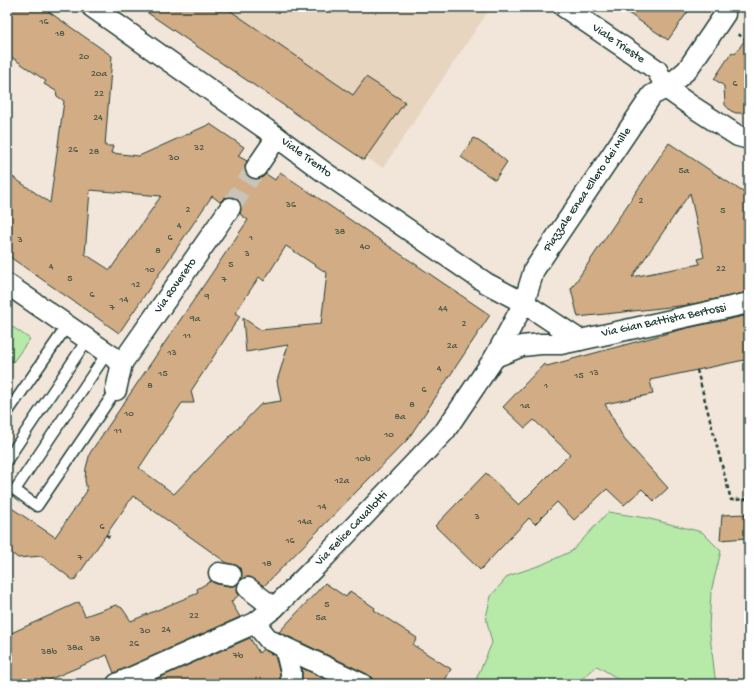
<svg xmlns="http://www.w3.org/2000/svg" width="756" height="691" font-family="'Gochi Hand',sans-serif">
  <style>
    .built { fill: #e8d5c0 }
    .green { fill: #b7e9a9; stroke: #6b936e }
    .building { fill: #d2ac84; stroke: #1f3d34; fill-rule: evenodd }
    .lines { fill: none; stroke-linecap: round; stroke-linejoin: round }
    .street-tunnel { stroke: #c8c4b9; stroke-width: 20; stroke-dasharray: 20 10; stroke-linecap: butt }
    .lane-casing { stroke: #1f3d34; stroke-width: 13 }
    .street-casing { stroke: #1f3d34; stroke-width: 23 }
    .path { stroke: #1f3d34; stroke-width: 2.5; stroke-dasharray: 4 3; stroke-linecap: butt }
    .lane { stroke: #fff; stroke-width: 10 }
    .street { stroke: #fff; stroke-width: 20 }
    .labels { text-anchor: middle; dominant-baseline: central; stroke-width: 3.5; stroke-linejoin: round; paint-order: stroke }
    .number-label { font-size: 10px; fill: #4c5948 }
    .street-label { font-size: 12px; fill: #1f3d34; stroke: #fff }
  </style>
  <rect width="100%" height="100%" fill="#f2e6da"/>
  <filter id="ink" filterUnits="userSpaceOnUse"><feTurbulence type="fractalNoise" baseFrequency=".025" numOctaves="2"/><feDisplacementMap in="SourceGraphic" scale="8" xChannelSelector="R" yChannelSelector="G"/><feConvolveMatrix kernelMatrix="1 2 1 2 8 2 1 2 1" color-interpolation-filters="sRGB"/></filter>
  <g filter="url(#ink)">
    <path class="built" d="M139 7H491L383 168 366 158 364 160Z"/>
    <g class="green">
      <path d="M7 323 30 339 13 362 7 358Z"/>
      <path d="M608 512 646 518 702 532 721 551 711 592 709 627 715 677 717 684H618L617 678 597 666 576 684H474L492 643 486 617 491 596 508 576 541 565 572 551Z"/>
    </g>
    <g class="building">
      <path d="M7 7H42L112 56 105 146H113L111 153 139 156 210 124 244 147 238 156 247 161 245 167 246 173 250 178 256 179 261 178 266 174 275 180 280 172 490 315 408 439 264 586 250 577 241 579 242 571 238 566 227 563 133 496 74 581 42 556 18 558 7 550V505L55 537 87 491 85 480 86 468 90 453 248 220 240 214 241 209V203L236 198 231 197H225L220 202 212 196 119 333 7 255V173L50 203 64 101 57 96 56 91 44 84 46 81 7 54ZM90 190 161 196 110 270 85 254ZM286 246 327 273 321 324 261 330 243 318 246 352 288 345 277 381 281 401 261 404 174 494 139 468 182 403H194L191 391 240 316 235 313 259 277 264 281Z"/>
      <path d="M139 7H225L353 95 366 77 405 102 364 160Z"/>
      <path d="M619 7H691L668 40Z"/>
      <path d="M749 34V109L743 113H736L731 111 725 105 724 86 714 79 732 52 735 54Z"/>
      <path d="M474 138 495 152 507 162 495 180 461 157Z"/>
      <path d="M669 143 749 196V292L688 305 578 317 571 289ZM690 193 704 257 698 259 700 264 632 277Z"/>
      <path d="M749 315V359L650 380 653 394 605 404 624 439 668 488 654 501 642 489 624 505 607 489 574 520 557 502 535 524 529 518 480 570 435 526 486 473 519 505 570 454 534 420 525 428 503 407 544 364 547 366 687 328Z"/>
      <path d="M745 514 746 538 720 540 722 515Z"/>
      <path d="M211 581 217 584 229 586H235L238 584 237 592 239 595 231 602 240 617 114 673 107 655 39 684H7V635L79 602 85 616 116 605 122 608 131 621 198 593 197 589Z"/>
      <path d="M325 583 346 597 350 591 375 608 374 610 417 638 413 645 451 669 443 684H373L372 678 367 674 279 632Z"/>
      <path d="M250 638 259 653 263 649 275 656 280 673V684H145Z"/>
      <path d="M302 668 335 684H302Z"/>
    </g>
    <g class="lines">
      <path class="street-tunnel" d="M230 208 256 168"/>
      <g class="lane-casing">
        <g id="lane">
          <path d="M107 353 15 490 37 506 116 390"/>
          <path d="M7 413 67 326"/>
          <path d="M7 460 87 340"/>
        </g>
      </g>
      <g class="street-casing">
        <g id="street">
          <path d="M92 7 277 137 324 172 486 283 524 303 580 340 749 303"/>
          <path d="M564 7 657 70 666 88 690 105 738 136 749 139"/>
          <path d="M256 168 277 137"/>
          <path d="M7 284 122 363"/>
          <path d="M495 357 522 346 541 344H561L580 340"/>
          <path d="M116 390 122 363 230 208"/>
          <path d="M219 573 231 575"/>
          <path d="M248 588 274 608"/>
          <path d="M255 623 269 640 362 684"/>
          <path d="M285 648 291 672V684"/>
          <path d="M117 684 255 623 274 608 325 557 445 431 495 357 524 303 534 270 652 95 666 88 687 70 725 14"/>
        </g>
      </g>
      <g class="path">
        <path d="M738 34 749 42"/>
        <path d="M745 39 749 33"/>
        <path d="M697 370 731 500 749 499"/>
        <path d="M106 535 112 538"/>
      </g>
      <use href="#lane" class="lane"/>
      <use href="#street" class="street"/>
    </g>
  </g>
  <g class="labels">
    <g class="number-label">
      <text x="44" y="22">16</text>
      <text x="60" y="34">18</text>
      <text x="84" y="57">20</text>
      <text x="99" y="74">20a</text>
      <text x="735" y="84">6</text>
      <text x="99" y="94">22</text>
      <text x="98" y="118">24</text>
      <text x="199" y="148">32</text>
      <text x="73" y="150">26</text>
      <text x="94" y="152">28</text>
      <text x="174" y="158">30</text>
      <text x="684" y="171">5a</text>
      <text x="641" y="201">2</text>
      <text x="291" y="205">36</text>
      <text x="188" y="210">2</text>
      <text x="723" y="211">5</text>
      <text x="179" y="226">4</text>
      <text x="340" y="232">38</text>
      <text x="170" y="238">6</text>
      <text x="251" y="238">1</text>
      <text x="20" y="240">3</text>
      <text x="365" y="247">40</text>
      <text x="158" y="251">8</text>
      <text x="247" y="254">3</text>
      <text x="231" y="265">5</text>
      <text x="51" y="267">4</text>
      <text x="721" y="269">22</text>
      <text x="150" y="270">10</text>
      <text x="70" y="279">5</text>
      <text x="224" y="280">7</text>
      <text x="136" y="285">12</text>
      <text x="92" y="295">6</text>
      <text x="207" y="297">9</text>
      <text x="124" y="300">14</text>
      <text x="112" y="308">7</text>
      <text x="443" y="309">44</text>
      <text x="195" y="319">9a</text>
      <text x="464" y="324">2</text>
      <text x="187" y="336">11</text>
      <text x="452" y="346">2a</text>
      <text x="172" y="353">13</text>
      <text x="439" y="369">4</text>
      <text x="594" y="373">13</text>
      <text x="163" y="374">15</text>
      <text x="579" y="376">15</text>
      <text x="150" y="386">8</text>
      <text x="546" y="386">1</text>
      <text x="424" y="390">6</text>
      <text x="412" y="405">8</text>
      <text x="525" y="406">1a</text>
      <text x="129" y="414">10</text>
      <text x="400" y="417">8a</text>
      <text x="118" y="431">11</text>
      <text x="389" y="435">10</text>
      <text x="363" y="459">10b</text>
      <text x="342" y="481">12a</text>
      <text x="322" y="507">14</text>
      <text x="477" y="517">3</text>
      <text x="305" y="522">14a</text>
      <text x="102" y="527">6</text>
      <text x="290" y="541">16</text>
      <text x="80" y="558">7</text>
      <text x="267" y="564">18</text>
      <text x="327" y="605">5</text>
      <text x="194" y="616">22</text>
      <text x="321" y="618">5a</text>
      <text x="166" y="630">24</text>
      <text x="145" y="631">30</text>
      <text x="95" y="639">38</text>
      <text x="134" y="644">26</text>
      <text x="75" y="648">38a</text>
      <text x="49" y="652">38b</text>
      <text x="238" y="656">7b</text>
    </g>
    <g class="street-label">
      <text transform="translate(618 44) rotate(34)">Viale Trieste</text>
      <text transform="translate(306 158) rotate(36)">Viale Trento</text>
      <text transform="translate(588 190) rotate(-56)">Piazzale Enea Ellero dei Mille</text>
      <text transform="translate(176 286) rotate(-55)">Via Rovereto</text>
      <text transform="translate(664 321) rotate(-12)">Via Gian Battista Bertossi</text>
      <text transform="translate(352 529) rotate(-46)">Via Felice Cavallotti</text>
    </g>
  </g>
  <rect width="756" height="691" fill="none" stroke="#fff" stroke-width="24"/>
  <rect x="12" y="12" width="732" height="667" fill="none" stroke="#1f3d34" stroke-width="1.5" filter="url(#ink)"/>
</svg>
